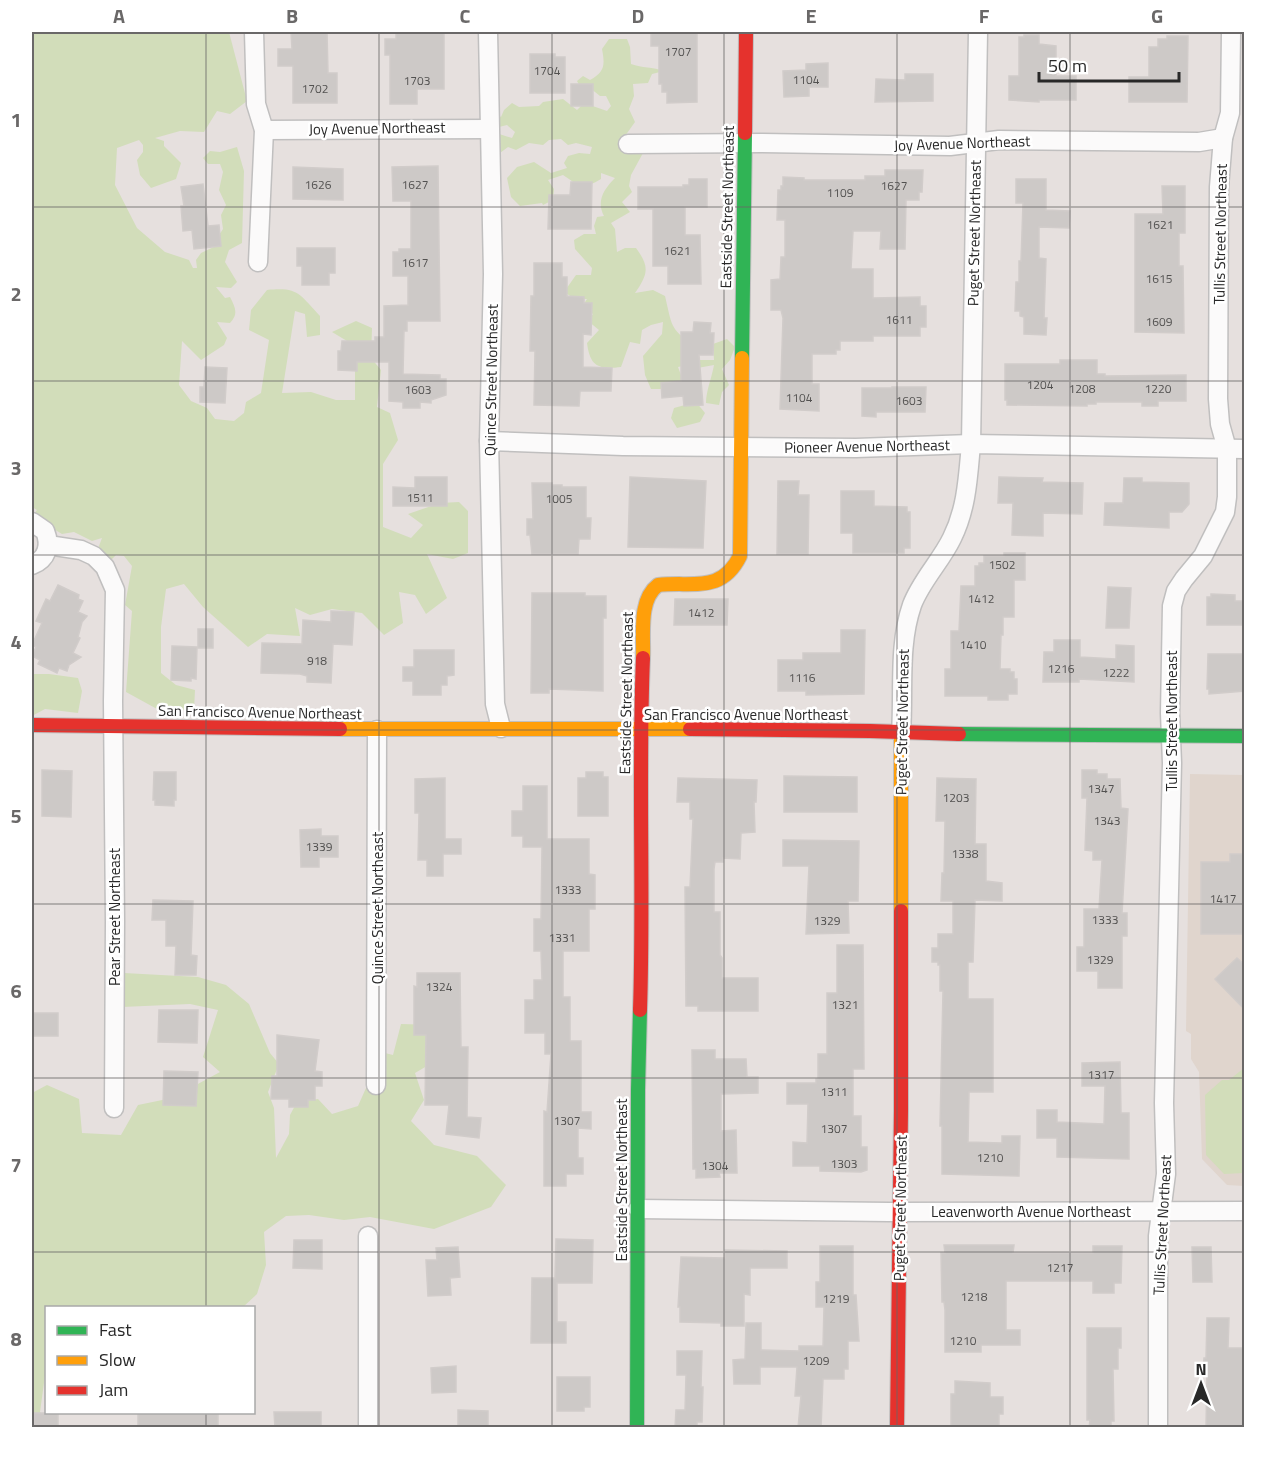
<svg xmlns="http://www.w3.org/2000/svg" width="1276" height="1459" font-family="'Titillium Web',sans-serif">
  <style>
    .education { fill: #e0d5cd }
    .green { fill: #d2ddba }
    .building { fill: #cdc9c7; stroke: #d1ccca; stroke-width: 1.5 }
    .lines { fill: none; stroke-linecap: round; stroke-linejoin: round }
    .street-casing { stroke: #c0bfbf; stroke-width: 21 }
    .fast-casing { stroke: #c0bfbf; stroke-width: 16 }
    .slow-casing { stroke: #c0bfbf; stroke-width: 16 }
    .jam-casing { stroke: #c0bfbf; stroke-width: 16 }
    .street { stroke: #fbfafa; stroke-width: 18 }
    .fast { stroke: #30b455; stroke-width: 14 }
    .slow { stroke: #ff9f0a; stroke-width: 14 }
    .jam { stroke: #e5322d; stroke-width: 14 }
    .grid { fill: none; stroke: #6a6868; stroke-width: 1.5; stroke-opacity: 0.55 }
    .labels { text-anchor: middle; dominant-baseline: central; stroke-width: 5; stroke-linejoin: round; paint-order: stroke }
    .number-label { font-size: 12px; fill: #525150 }
    .street-label { font-size: 15px; fill: #282828; stroke: #fff }
    .neatline { fill: none; stroke: #6a6868; stroke-width: 2 }
    .grid-label { font-size: 20px; text-anchor: middle; font-weight: bold; fill: #6a6868 }
  </style>
  <rect width="100%" height="100%" fill="#e6e0de"/>
  <path class="education" d="M1190 774 1244 775V1186L1227 1185 1202 1159 1199 1072 1191 1059V1034L1186 1031Z"/>
  <g class="green">
    <path d="M32 32H229L247 101 230 114 217 111 204 132 180 131 155 138 164 141V146L181 163 176 179 151 188 140 175 137 160 143 152V145L139 140 117 148 115 185 137 228 165 252 189 260 193 268H197L196 260 201 253 218 245 219 235 223 229 221 215 226 205 219 190 223 172 220 164H208L203 158 210 151 220 152 237 147 244 171 242 243 229 250 225 262 237 282 231 288 216 287 225 298 230 297C235 307 239 314 230 323L217 322 227 338 224 345 201 360 182 341 179 385 191 401 207 408 215 419 234 421 244 413 246 402 261 393 269 340 249 330 251 310 267 290C299 287 299 294 320 316V335L307 337 305 314 295 311 282 393 311 392 336 400H355V364L361 358 352 344 332 332 356 321 372 328 371 358 381 370 377 407 390 413 398 440 383 464V527L411 538 423 525 408 514 440 503 459 502 468 511V553L453 559 427 554 447 598 426 614 415 595 399 592 403 623 384 635 362 613 332 609 310 615 295 608 300 636 267 634 248 647 203 607 184 584 166 589 161 627V673L176 685 195 690 194 710 157 709 126 692 132 611 125 605 132 566 124 556 116 555 111 560 100 554 99 546 102 538 92 541 74 532 62 534 32 516 37 510 32 507Z"/>
    <path d="M609 39H627L630 47 631 64C642 68 653 67 664 71L652 74 648 83 633 84 634 96 629 109 635 122 625 136 643 153 631 175 629 186 632 192 622 202 630 212 611 223 615 229 617 252 625 248H636C650 267 648 274 635 293L653 290 665 296C672 325 669 328 695 347L697 360H714L713 344 727 339 735 347 730 360 722 369 729 385 722 392 719 405 706 403C706 391 712 377 714 365L692 369 687 365 678 367 684 383 674 389H651L645 375 643 356 662 334 663 322 651 325 642 330 640 344 630 342 621 367C598 370 590 366 587 343L599 330 588 321 593 314 581 308 587 299H575L564 292 576 275H591L592 268 575 249 574 240 584 234H596L594 226 597 217 604 216C596 201 604 189 615 178L601 173V179C583 190 579 186 563 175L548 180 554 189 553 200 543 205 542 203 520 206 511 197 507 178 517 167 534 162 551 173 567 168 564 163 568 156 579 153 590 154 592 147 576 143 568 145 561 139 549 140 543 145 529 143 516 150 508 147 500 153 493 143 496 133 512 138 515 132 507 125 495 128 496 113 501 117 504 110 512 103 519 107 539 106 543 102 563 99 577 110 584 103 607 111 611 106 606 96H600L590 88 583 92 577 81 583 76 590 80C605 72 605 65 602 49Z"/>
    <path d="M696 402 705 413 700 422 677 428 671 418 674 408Z"/>
    <path d="M32 674H49L78 678 82 691 78 713 45 709 32 716Z"/>
    <path d="M124 973 198 977 226 985 249 1004 270 1053 279 1064 268 1092 274 1108 276 1158 289 1134 290 1115 297 1102 318 1099 332 1114 358 1106 370 1079 367 1066 381 1052 393 1055 401 1024 436 1025 444 1056 415 1073 424 1100 411 1121 434 1145 477 1156 506 1185 491 1207 434 1229 370 1217 344 1220 309 1215 286 1216 264 1232 266 1265 257 1294 243 1307 46 1308V1368L40 1412 54 1427 32 1428V1093L47 1085 79 1099 82 1133 121 1135 138 1105 172 1098 220 1072 203 1057 218 1010 190 1004 122 1007 120 989Z"/>
    <path d="M1244 1068V1173L1224 1174 1206 1155 1205 1095 1222 1080H1229Z"/>
  </g>
  <g class="building">
    <path d="M291 32H327L328 73H337V103H293V66H278V49H292Z"/>
    <path d="M396 32H444V89H417V104H390V55H385V39H396Z"/>
    <path d="M651 32H697V102L667 103V92H662V84H659V46H651Z"/>
    <path d="M1024 35H1039V44L1056 46V76H1076V100H1039V102L1009 100V76H1019V37H1024Z"/>
    <path d="M1167 36H1188L1187 102H1129V77H1149V47H1158V39H1167Z"/>
    <path d="M530 54H555V57H565V93H530Z"/>
    <path d="M828 63V87H809V96L784 97 783 71 806 70V64Z"/>
    <path d="M905 74H933V101L875 102 876 79 905 80Z"/>
    <rect x="571" y="84" width="22" height="22"/>
    <path d="M438 166 440 321H407V331H404L403 374 440 375V379H446V395L431 400V403L420 402V408H403V402L389 401V362H357V371L338 370V351H341L342 341H375V337H384V306L408 305V276H393V252H399V249H411V201H393L392 167Z"/>
    <path d="M293 167 343 169V200L293 199Z"/>
    <path d="M885 170H923L922 192H919V200H906L905 249H880L881 231H853L851 269H873V298L920 297V306H926V327H920V336H873V341H840V350H836V354H812V384H819V411L780 409 783 318 781 310H771V280L780 279 781 257H785V220H777L778 190H781V186H783V177L804 178V180H865V176H885Z"/>
    <path d="M689 179H707V207H685V235H700L701 284H668V266H653V209H638V187H683V185H689Z"/>
    <path d="M1016 179H1046V210L1070 211 1069 228 1039 227V258L1046 259 1044 318H1047L1046 335 1024 334V317L1020 316V311H1015L1016 282H1019V261H1021L1023 203H1016Z"/>
    <path d="M571 182H592L591 229H548L549 195H570Z"/>
    <path d="M203 184 208 226 219 225 221 246 194 249 192 230 183 231 181 206H184L181 187Z"/>
    <path d="M1162 186H1185V233H1179V266H1183L1184 333 1135 332V214H1163Z"/>
    <path d="M297 248H335V273H329V285H302V266H297Z"/>
    <path d="M534 263H562V277H567V296L584 297V303H592L591 335 583 334V367L612 368 611 391H580L579 406 534 405 535 351H530L531 296H534Z"/>
    <path d="M694 322 711 323 710 333H714L713 355H699L703 405 684 406 683 396 662 398 661 383 681 381V332H693Z"/>
    <path d="M1060 360H1097V374H1105V376L1186 375V401H1158V406H1142V402H1096V404H1087V406L1007 405V400H1005V364H1060Z"/>
    <path d="M205 367 227 368 225 403 200 402V387H204Z"/>
    <path d="M892 387H926L925 412H876V417L862 416V388H892Z"/>
    <path d="M415 477H447V506H393V487L415 488Z"/>
    <path d="M630 477 706 481 703 548 628 547Z"/>
    <path d="M999 477 1043 478 1042 482 1083 483 1082 514 1043 513V536L1012 535 1013 503H998Z"/>
    <path d="M1124 478H1142V482L1189 483V504L1182 512H1169V528L1104 525 1105 503H1123Z"/>
    <path d="M778 481H799L798 495H809L808 554H777Z"/>
    <path d="M532 483H552V485H562V487H586V518H591L590 539H579L578 554H532L530 535H527V519H533Z"/>
    <path d="M841 491H874V506L907 507V512H910V548H904V553H853V533H841Z"/>
    <path d="M1004 553H1025V580H1014V617H1003V635H1001L1000 669H1010V672H1014V679H1017V694H1008V700H988V696H945V669H951V631H959L961 586H975V566H979V563H984V556H1004Z"/>
    <path d="M58 585 79 595 78 599 83 601 78 612 87 616 82 622 78 637 80 638 73 653 81 657 69 665 67 671 59 668 57 673 38 664 40 660 32 656 36 647 32 645 42 623 36 621 46 599 50 601Z"/>
    <path d="M1108 587 1131 588 1129 628H1106Z"/>
    <path d="M532 593H585V596H606V618H603V691L549 689V693H531Z"/>
    <path d="M1211 594 1235 595V601H1243V625H1207V597H1211Z"/>
    <path d="M675 599H728L727 625H674Z"/>
    <path d="M331 611 354 612 352 645 333 644 331 683 307 682V676L300 674 261 673 262 643 302 644 303 620 331 622Z"/>
    <rect x="198" y="629" width="15" height="19"/>
    <path d="M841 630H865L864 694 806 695V691H778V660H803V653H841Z"/>
    <path d="M1054 640H1080V657L1116 659V645L1134 646V682L1079 679V682H1043L1044 652H1054Z"/>
    <path d="M172 646 197 647 196 679 191 678V681L171 680Z"/>
    <path d="M414 650H454V675L447 676V685H441V695H413V681H403V667H414Z"/>
    <path d="M1208 654H1245V691L1209 694V689H1207Z"/>
    <path d="M42 770 72 771 71 817 42 816Z"/>
    <path d="M1082 770H1097V774H1107V779H1120L1121 808 1128 809 1122 913H1127V936H1122V988H1098V971H1077V947H1084V909H1099L1102 860H1093V851L1085 850 1087 798H1082Z"/>
    <path d="M154 772H176V800H174V806L155 805V800H153Z"/>
    <path d="M586 772H603V777H608V816H578V778H586Z"/>
    <path d="M784 776 857 777V812H784Z"/>
    <path d="M445 778V839H461V854H443V876H427V860H418L419 813H415V779Z"/>
    <path d="M678 778 757 780 756 802H754L755 832 741 833 740 859 723 858V862H715L714 869V912H720V955L722 958V978H758V1011H698V1006H686L685 887H690L693 819H690V802H677Z"/>
    <path d="M937 778 976 779 975 844H986V881L1002 883V901L975 900 973 962H968V999H993V1092H969L968 1142 1002 1143V1136H1020L1019 1176 942 1174V1126H940L943 991H940V965H938V962H932V948H938V934H953V901H941L942 873H944L945 821H936Z"/>
    <path d="M523 786H547V839H589V874L595 875V909H589V951H563V997H570V1041H581V1112H591V1129L578 1128V1158H583V1174H566V1186H544V1111L547 1112 551 1054H545V1033H525V1000H534V980H542L541 951H534V919H541L542 847H523V836H512V811H523Z"/>
    <path d="M321 829V836H338V857H319V867H301L300 830Z"/>
    <path d="M783 840 859 841 858 901H848L849 933 806 934 809 866H783Z"/>
    <path d="M1230 854H1245V934H1201V862H1230Z"/>
    <path d="M153 900 193 901 191 955 197 956 196 975H175L176 946H166V920H152Z"/>
    <path d="M837 945H863L864 1069H853V1116H861V1147H867V1170L861 1172 820 1171V1166H793V1142L807 1143 808 1104H787V1083H816V1079H818V1054H827V993H837Z"/>
    <path d="M1237 958 1245 965V1010L1215 979Z"/>
    <path d="M417 973H460L461 1047H468L467 1117 481 1118 479 1138 446 1134 449 1105H425L426 1035H414V986L417 987Z"/>
    <path d="M159 1010H198L197 1043 158 1042Z"/>
    <rect x="32" y="1013" width="26" height="23"/>
    <path d="M277 1035 319 1040 315 1071 322 1072V1086H315V1100H308V1107H289V1099H271L272 1076H277Z"/>
    <path d="M692 1050H715V1059H746L747 1077H758V1093L721 1094V1131L736 1130 737 1173H719L720 1177 696 1178V1169H693Z"/>
    <path d="M1120 1062 1121 1113H1129V1159L1057 1157V1138H1037V1110H1057V1122L1104 1124 1105 1086H1082V1063Z"/>
    <path d="M164 1071 198 1072 196 1106 163 1105Z"/>
    <path d="M556 1239 593 1240 592 1283H557V1322H566V1343H531L532 1278H555Z"/>
    <path d="M294 1240H322V1269L293 1268Z"/>
    <path d="M944 1245H1014L1013 1253H1093V1246H1122L1121 1283H1114V1293H1093V1281H1006V1330H1020V1345H981V1352H945V1310L944 1302H942L941 1253H945Z"/>
    <path d="M820 1246H853V1295H856L859 1341H848V1369H844V1379H823L821 1428H798L801 1396H795L797 1367H760V1384H734L733 1360 745 1359 746 1323H761V1350L799 1351V1346H823L824 1307H816V1282H820Z"/>
    <path d="M458 1247 460 1277 450 1278 451 1295 428 1296 426 1260H437L436 1248Z"/>
    <path d="M1192 1247H1211L1212 1282H1193Z"/>
    <path d="M725 1250 787 1251V1268H750V1295L744 1294V1326H721V1323L680 1322V1307H678L681 1257 725 1258Z"/>
    <path d="M1207 1318H1229L1228 1348H1245V1428H1206L1207 1372H1203L1204 1358H1206Z"/>
    <path d="M1087 1328H1121V1348H1118V1369H1113L1114 1421H1111V1428H1089L1090 1420H1087Z"/>
    <path d="M677 1351H702L701 1387H703L702 1422H697V1428H675L676 1410H685L686 1375H677Z"/>
    <path d="M456 1366V1392L432 1393 431 1368Z"/>
    <path d="M557 1377H590V1407H584V1411H557Z"/>
    <path d="M955 1381 990 1383V1397H1003V1414H999V1428H951V1394H955Z"/>
    <path d="M458 1410 488 1411V1428H458Z"/>
    <path d="M274 1412H321V1427L275 1428Z"/>
    <rect x="34" y="1413" width="24" height="15"/>
    <rect x="138" y="1413" width="80" height="15"/>
  </g>
  <g class="lines">
    <g class="street-casing">
      <g id="street">
        <path d="M254 32 256 104 264 130 258 262"/>
        <path d="M488 32 493 274 489 441 495 704 501 728"/>
        <path d="M264 130 489 129"/>
        <path d="M628 144 762 143 950 146 999 140 1199 142 1223 138"/>
        <path d="M489 441 623 446 856 448 971 444 1244 449"/>
        <path d="M32 522 45 531C51 546 47 559 32 565"/>
        <path d="M48 545 81 550 94 556 105 567 115 590 113 701 115 921 114 1108"/>
        <path d="M901 733C904 691 898 645 912 605 921 581 941 561 952 538 967 508 968 476 971 444L978 32"/>
        <path d="M376 1085 377 730"/>
        <path d="M638 1209 889 1212 1244 1211"/>
        <path d="M368 1428V1236"/>
        <path d="M1158 1428V1236L1166 1174 1164 1103 1172 763 1170 713 1172 606 1176 591 1184 579 1203 556 1225 512 1227 497V449L1220 424 1218 399 1219 187 1223 138 1230 113 1231 32"/>
      </g>
    </g>
    <g class="fast-casing">
      <g id="fast">
        <path d="M742 358 745 133"/>
        <path d="M959 734 1244 736"/>
        <path d="M637 1428 638 1090 640 1010"/>
      </g>
    </g>
    <g class="slow-casing">
      <g id="slow">
        <path d="M643 658C644 635 638 600 658 585 693 581 721 594 740 556L742 358"/>
        <path d="M340 729H690"/>
        <path d="M901 733V911"/>
      </g>
    </g>
    <g class="jam-casing">
      <g id="jam">
        <path d="M745 133 746 32"/>
        <path d="M32 725 340 729"/>
        <path d="M690 729 870 731 959 734"/>
        <path d="M640 1010C644 893 638 776 643 658"/>
        <path d="M897 1428 901 1111V911"/>
      </g>
    </g>
    <use href="#street" class="street"/>
    <use href="#fast" class="fast"/>
    <use href="#slow" class="slow"/>
    <use href="#jam" class="jam"/>
  </g>
  <path class="grid" d="M206 32V1308M379 32V1428M552 32V1428M724 32V1428M897 32V1428M1070 32V1428M32 207H1244M32 381H1244M32 555H1244M32 730H1244M32 904H1244M32 1078H1244M32 1252H1244M206 1412V1428"/>
  <g class="labels">
    <g class="number-label">
      <text x="678" y="51">1707</text>
      <text x="547" y="70">1704</text>
      <text x="806" y="79">1104</text>
      <text x="417" y="80">1703</text>
      <text x="315" y="88">1702</text>
      <text x="318" y="184">1626</text>
      <text x="415" y="184">1627</text>
      <text x="894" y="185">1627</text>
      <text x="840" y="192">1109</text>
      <text x="1160" y="224">1621</text>
      <text x="677" y="250">1621</text>
      <text x="415" y="262">1617</text>
      <text x="1159" y="278">1615</text>
      <text x="899" y="319">1611</text>
      <text x="1159" y="321">1609</text>
      <text x="1040" y="384">1204</text>
      <text x="1082" y="388">1208</text>
      <text x="1158" y="388">1220</text>
      <text x="418" y="389">1603</text>
      <text x="799" y="397">1104</text>
      <text x="909" y="400">1603</text>
      <text x="420" y="497">1511</text>
      <text x="559" y="498">1005</text>
      <text x="1002" y="564">1502</text>
      <text x="981" y="598">1412</text>
      <text x="701" y="612">1412</text>
      <text x="973" y="644">1410</text>
      <text x="317" y="660">918</text>
      <text x="1061" y="668">1216</text>
      <text x="1116" y="672">1222</text>
      <text x="802" y="677">1116</text>
      <text x="1101" y="788">1347</text>
      <text x="956" y="797">1203</text>
      <text x="1107" y="820">1343</text>
      <text x="319" y="846">1339</text>
      <text x="965" y="853">1338</text>
      <text x="568" y="889">1333</text>
      <text x="1223" y="898">1417</text>
      <text x="1105" y="919">1333</text>
      <text x="827" y="920">1329</text>
      <text x="562" y="937">1331</text>
      <text x="1100" y="959">1329</text>
      <text x="439" y="986">1324</text>
      <text x="845" y="1004">1321</text>
      <text x="1101" y="1074">1317</text>
      <text x="834" y="1091">1311</text>
      <text x="567" y="1120">1307</text>
      <text x="834" y="1128">1307</text>
      <text x="990" y="1157">1210</text>
      <text x="844" y="1163">1303</text>
      <text x="715" y="1165">1304</text>
      <text x="1060" y="1267">1217</text>
      <text x="974" y="1296">1218</text>
      <text x="836" y="1298">1219</text>
      <text x="963" y="1340">1210</text>
      <text x="816" y="1360">1209</text>
    </g>
    <g class="street-label">
      <text transform="translate(377 128) rotate(-1)">Joy Avenue Northeast</text>
      <text transform="translate(962 143) rotate(-2)">Joy Avenue Northeast</text>
      <text transform="translate(727 207) rotate(-89)">Eastside Street Northeast</text>
      <text transform="translate(974 233) rotate(-89)">Puget Street Northeast</text>
      <text transform="translate(1220 234) rotate(-89)">Tullis Street Northeast</text>
      <text transform="translate(491 380) rotate(-89)">Quince Street Northeast</text>
      <text transform="translate(867 446) rotate(-1)">Pioneer Avenue Northeast</text>
      <text transform="translate(626 693) rotate(-89)">Eastside Street Northeast</text>
      <text transform="translate(260 712) rotate(1)">San Francisco Avenue Northeast</text>
      <text x="746" y="714">San Francisco Avenue Northeast</text>
      <text transform="translate(1171 721) rotate(-90)">Tullis Street Northeast</text>
      <text transform="translate(902 722) rotate(-89)">Puget Street Northeast</text>
      <text transform="translate(377 908) rotate(-90)">Quince Street Northeast</text>
      <text transform="translate(114 917) rotate(-90)">Pear Street Northeast</text>
      <text transform="translate(621 1180) rotate(-90)">Eastside Street Northeast</text>
      <text transform="translate(900 1208) rotate(-89)">Puget Street Northeast</text>
      <text x="1031" y="1211">Leavenworth Avenue Northeast</text>
      <text transform="translate(1162 1225) rotate(-87)">Tullis Street Northeast</text>
    </g>
  </g>
  <rect width="1276" height="1459" fill="none" stroke="#ffffff" stroke-width="66"/>
  <rect x="45" y="1306" width="210" height="108" fill="#ffffff" stroke="#a9a9a9" stroke-width="1.5"/>
  <rect x="57" y="1326" width="30" height="9" fill="#30b455" stroke="#a9a9a9" stroke-width="1.5"/>
  <text x="99" y="1336" font-size="18" fill="#282828">Fast</text>
  <rect x="57" y="1356" width="30" height="9" fill="#ff9f0a" stroke="#a9a9a9" stroke-width="1.5"/>
  <text x="99" y="1366" font-size="18" fill="#282828">Slow</text>
  <rect x="57" y="1386" width="30" height="9" fill="#e5322d" stroke="#a9a9a9" stroke-width="1.5"/>
  <text x="99" y="1396" font-size="18" fill="#282828">Jam</text>
  <g transform="translate(1201 1384)" stroke="#ffffff" stroke-width="4.5" paint-order="stroke">
  <path d="M0-4.5L10 22L0 15L-10 22Z" fill="#282828"/>
  <text y="-9" font-size="16" font-weight="bold" text-anchor="middle" fill="#282828">N</text>
  </g>
  <path d="M1039 72v9h140v-9" fill="none" stroke="#282828" stroke-width="3"/>
  <text x="1048" y="72" font-size="18" fill="#282828" stroke="#ffffff" stroke-width="4.5" paint-order="stroke">50 m</text>
  <rect x="33" y="33" width="1210" height="1393" class="neatline"/>
  <g class="grid-label">
    <text x="119" y="23">A</text>
    <text x="292" y="23">B</text>
    <text x="465" y="23">C</text>
    <text x="638" y="23">D</text>
    <text x="811" y="23">E</text>
    <text x="984" y="23">F</text>
    <text x="1157" y="23">G</text>
    <text x="16" y="127">1</text>
    <text x="16" y="301">2</text>
    <text x="16" y="475">3</text>
    <text x="16" y="649">4</text>
    <text x="16" y="823">5</text>
    <text x="16" y="998">6</text>
    <text x="16" y="1172">7</text>
    <text x="16" y="1346">8</text>
  </g>
</svg>
